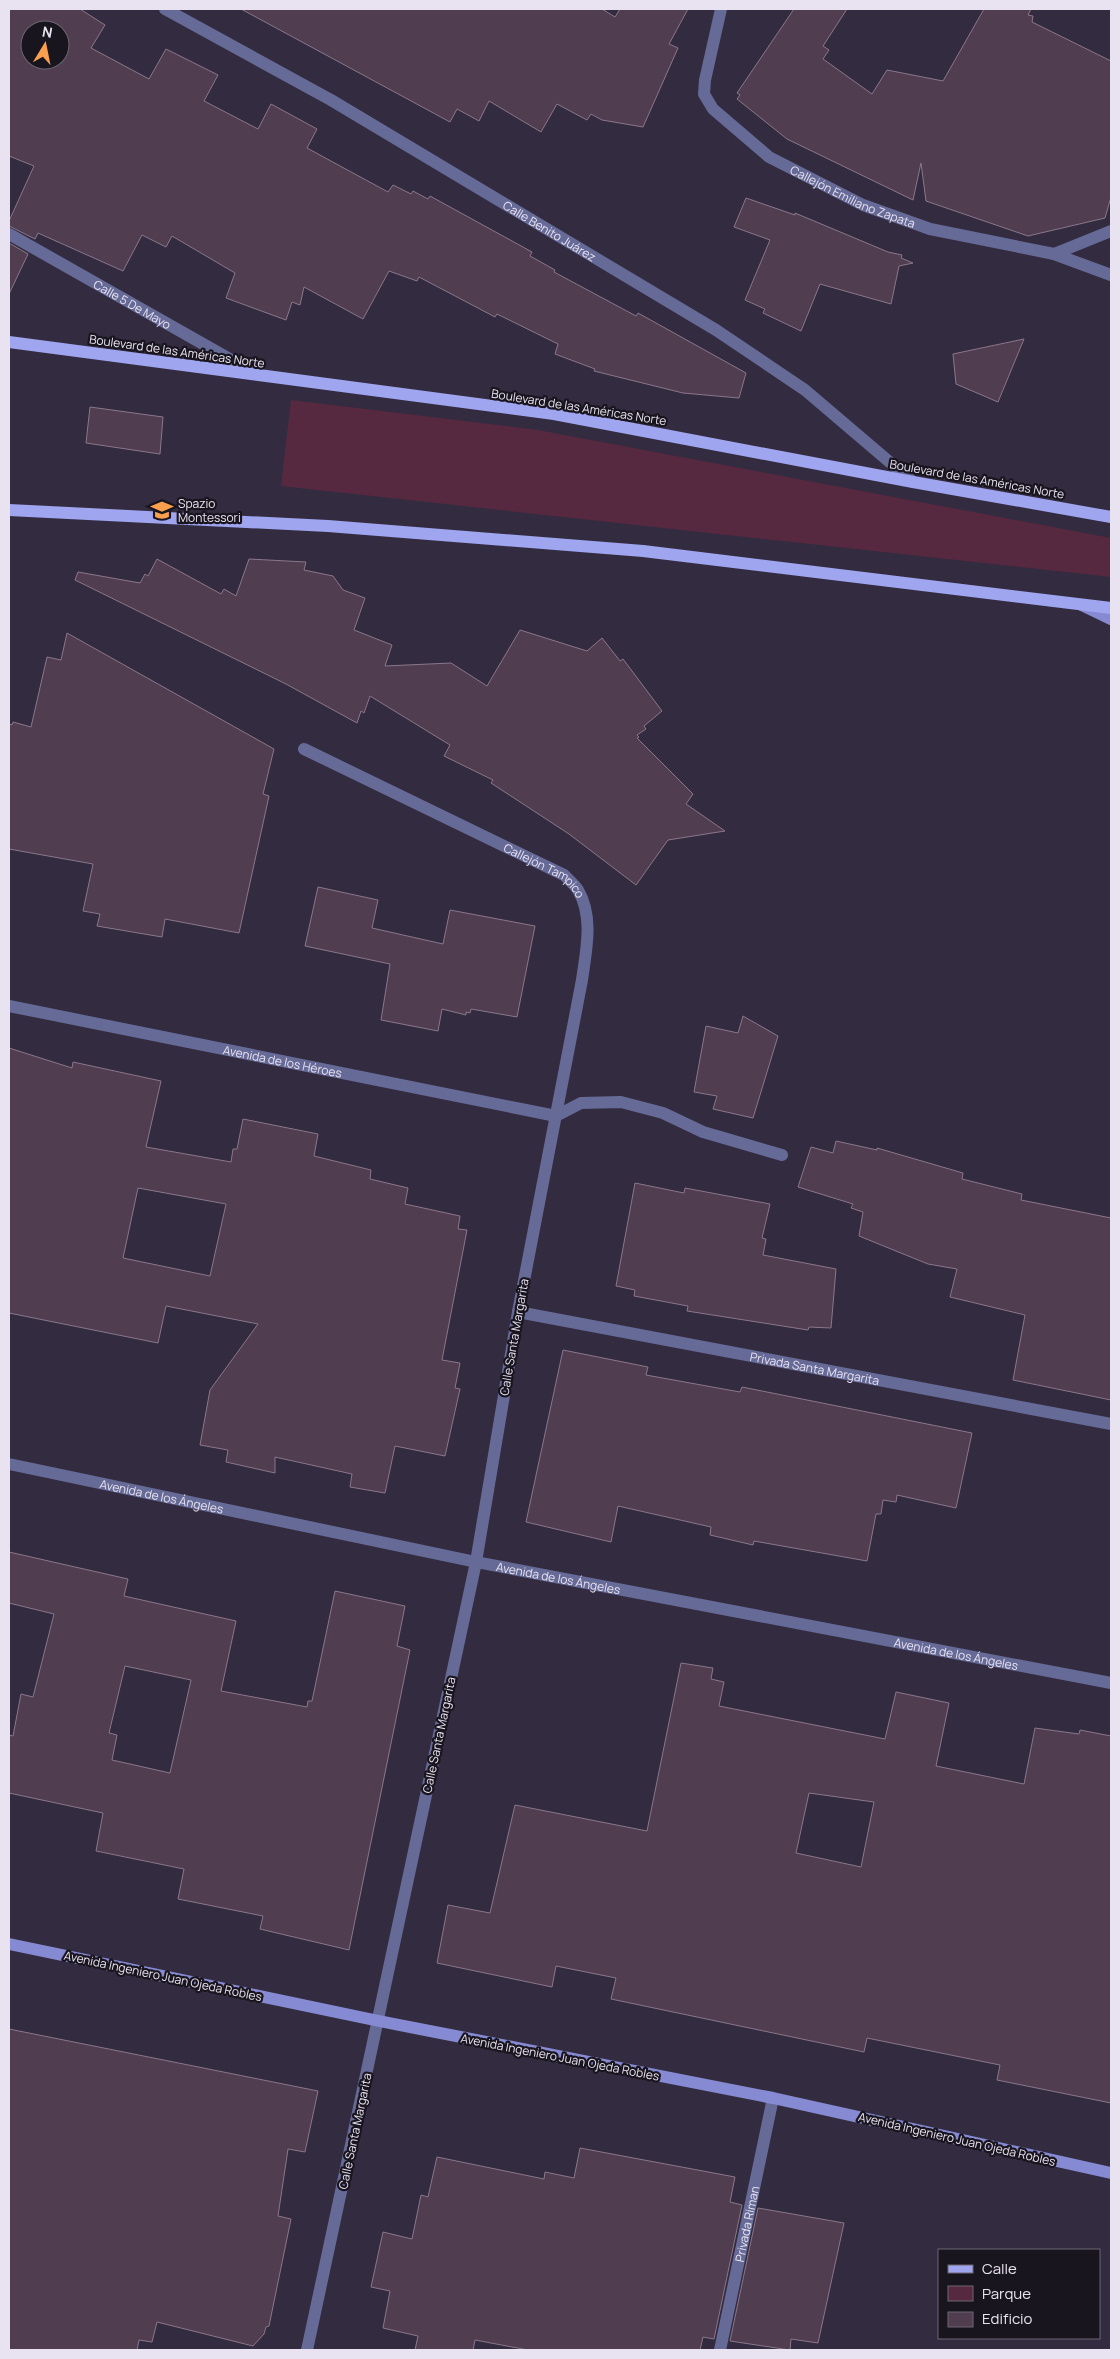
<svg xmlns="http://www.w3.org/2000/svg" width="1120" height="2359" font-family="Manrope,sans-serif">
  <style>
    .green { fill: #562940 }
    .building { fill: #503d50; stroke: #8b778b; fill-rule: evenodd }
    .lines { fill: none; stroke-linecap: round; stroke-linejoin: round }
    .lane { stroke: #666a97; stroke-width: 12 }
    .street { stroke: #666a97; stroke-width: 12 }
    .secondary { stroke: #858ad2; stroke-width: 12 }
    .primary { stroke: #9fa5ef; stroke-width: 12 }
    .labels { text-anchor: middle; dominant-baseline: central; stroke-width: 4.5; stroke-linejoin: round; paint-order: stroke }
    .street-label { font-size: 12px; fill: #e9e3f1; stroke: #19151f }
    .poi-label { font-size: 12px; fill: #e9e3f1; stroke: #19151f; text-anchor: start }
  </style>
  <rect width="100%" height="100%" fill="#332b40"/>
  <path class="green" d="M291 400 538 430 1111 538V577L281 486Z"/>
  <g class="building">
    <path d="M9 9H80L105 25 91 48 149 79 166 49 218 75 204 101 258 129 271 104 317 129 307 148 388 192 393 185 411 194 413 191 428 199 430 196 532 252 530 256 555 270 554 272 636 316 638 313 746 373 739 398 683 393 594 371 595 369 555 354 558 344 497 314 495 317 419 277 417 281 389 271 363 319 304 287 300 305 292 302 286 320 226 298 235 273 172 236 166 247 142 235 123 271 38 233 35 239 9 226V221L34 166 9 156ZM30 30H60V60H30Z"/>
    <path d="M241 9H602L615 17 620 9H688L669 44 678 48 643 127 602 120 591 114 587 120 557 104 541 132 489 101 479 121 457 109 450 122Z"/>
    <path d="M794 9H847L823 46 829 50 823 59 872 94 887 70 943 81 984 9H1031L1028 15 1033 16 1032 22 1111 61V197L1105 218 1028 236 926 201 921 163 913 200 787 139 737 99 740 95 737 93Z"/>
    <path d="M746 198 795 215V213L888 252 902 255 901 258 913 263 899 266 891 304 820 284 801 331 763 313 765 309 745 300 770 240 734 227Z"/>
    <path d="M9 243 28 254 9 294Z"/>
    <path d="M1024 339 998 402 956 384 953 354Z"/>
    <path d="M90 407 163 417 160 454 86 443Z"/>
    <path d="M157 559 221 594 224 589 236 596 249 559 306 562 304 570 333 576 343 590 365 598 354 630 392 645 385 666 451 663 487 686 520 630 587 651 602 638 620 661 623 659 662 711 644 726 646 729 637 735 639 737 637 738 693 794 686 804 725 831 668 840 636 885 569 834 491 783 493 780 444 756 450 745 370 696 364 713 361 711 357 723 286 684 75 580 78 572 140 583 145 574 148 576Z"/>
    <path d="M67 633 274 749 263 794 269 796 239 933 165 919 162 937 97 926 100 914 83 911 93 864 9 849V724L12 725 13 722 31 727 47 657 61 660Z"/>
    <path d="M318 887 378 900 372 928 443 944 450 910 535 926 517 1017 471 1009 470 1013 466 1012V1015L442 1009 438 1031 381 1020 390 964 305 946Z"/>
    <path d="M743 1016 778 1036 753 1118 713 1109 717 1096 694 1092 706 1026 738 1033Z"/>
    <path d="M9 1048 72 1068 73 1062 161 1081 146 1147 231 1162 233 1149H237L243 1119 318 1134 314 1156 371 1170 370 1179 408 1188 405 1204 460 1216 458 1229 467 1230 442 1360 460 1363 455 1388 460 1389 445 1456 395 1446 385 1493 350 1487 352 1474 275 1457V1473L226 1462 228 1450 200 1445 210 1390 258 1324 166 1306 158 1343 9 1313ZM138 1188 226 1204 210 1276 123 1258Z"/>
    <path d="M836 1141 877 1150V1148L963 1173 962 1179 1022 1194 1021 1200 1111 1218V1400L1013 1380 1025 1315 950 1297 957 1269 928 1264 859 1236 863 1212 851 1208 853 1204 798 1187 811 1147 833 1153Z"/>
    <path d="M635 1183 684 1193 685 1188 770 1204 762 1238 766 1239 763 1255 836 1269 831 1328 809 1327 808 1330 687 1311 688 1306 634 1296 635 1290 616 1286Z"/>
    <path d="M563 1350 648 1367 646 1375 740 1392 742 1387 972 1433 956 1508 897 1495 896 1502 883 1500 881 1514H876L867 1561 754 1541 753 1545 710 1535 711 1527 618 1506 611 1542 526 1522Z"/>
    <path d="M9 1552 128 1579 124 1596 236 1621 221 1691 307 1707 308 1701H312L335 1591 405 1606 397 1646 410 1650 349 1950 260 1929 263 1916 178 1899 184 1869 96 1851 103 1813 9 1793V1735L13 1736 21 1694 33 1697 54 1614 9 1603ZM125 1666 191 1680 170 1773 112 1760 117 1735 109 1733Z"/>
    <path d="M681 1663 713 1668 711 1679 724 1682 719 1706 885 1739 896 1692 949 1703 936 1766 1024 1784 1035 1728 1079 1734 1080 1730 1111 1736V2103L997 2080 1000 2065 867 2038 864 2052 611 1999 616 1978 556 1966 552 1987 437 1963 448 1905 490 1913 515 1805 647 1831ZM809 1793 874 1802 861 1867 796 1853Z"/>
    <path d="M9 2029 318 2091 305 2152 288 2149 278 2216 291 2219 269 2326 266 2327 264 2334 253 2346 157 2322 152 2342 139 2340 137 2350H9Z"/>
    <path d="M580 2148 735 2177 730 2202 742 2205 714 2339 703 2337 700 2350H528L475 2340 473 2350H415L418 2336 383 2328 390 2291 371 2287 383 2232 412 2239 421 2195 428 2197 437 2157 544 2179 545 2172 574 2178Z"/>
    <path d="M758 2208 844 2223 818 2343 791 2339 790 2350 730 2341Z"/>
  </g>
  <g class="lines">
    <path class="lane" d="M556 1116 581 1103 621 1102 663 1113 703 1132 782 1155"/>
    <g class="street">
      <path id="s1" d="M165 9 331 100 716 330 805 390 913 482"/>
      <path id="s2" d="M721 9 705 80 704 94 713 109 769 157 863 205 930 229 1054 254 1111 275"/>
      <path id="s3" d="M9 234 256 374"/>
      <path d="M1054 254 1111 231"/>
      <path id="s4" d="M304 749 564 875C569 880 575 885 578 890 594 917 586 951 582 980L518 1312 476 1562 307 2350"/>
      <path id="s5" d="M9 1006 556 1116"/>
      <path id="s6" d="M518 1312 1111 1424"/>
      <path id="s7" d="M9 1464 476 1562 1111 1683"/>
      <path id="s8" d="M720 2350 773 2098"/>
    </g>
    <g class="secondary">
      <path d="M1082 605 1111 619"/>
      <path d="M9 1944 379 2021 773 2098 1111 2173"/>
    </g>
    <g class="primary">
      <path d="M9 342 554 414 913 482 1111 517"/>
      <path d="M9 510 328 526 643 551 1111 608"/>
    </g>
  </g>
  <defs>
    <g id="school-bare" transform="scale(1.725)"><path d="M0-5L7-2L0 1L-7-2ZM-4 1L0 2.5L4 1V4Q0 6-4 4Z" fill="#fa9f4e" stroke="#19151f" stroke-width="2.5" paint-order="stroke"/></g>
  </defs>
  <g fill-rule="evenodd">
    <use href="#school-bare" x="162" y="510"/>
  </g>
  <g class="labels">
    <g class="street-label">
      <text stroke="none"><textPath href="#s2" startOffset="271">Callejón Emiliano Zapata</textPath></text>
      <text stroke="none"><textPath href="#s1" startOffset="444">Calle Benito Juárez</textPath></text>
      <text stroke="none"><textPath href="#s3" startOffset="142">Calle 5 De Mayo</textPath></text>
      <text transform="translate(177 351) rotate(8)">Boulevard de las Américas Norte</text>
      <text transform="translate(579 407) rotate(9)">Boulevard de las Américas Norte</text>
      <text transform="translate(977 479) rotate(10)">Boulevard de las Américas Norte</text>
      <text stroke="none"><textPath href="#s4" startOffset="270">Callejón Tampico</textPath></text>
      <text stroke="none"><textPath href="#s5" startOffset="279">Avenida de los Héroes</textPath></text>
      <text transform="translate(514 1337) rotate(-80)">Calle Santa Margarita</text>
      <text stroke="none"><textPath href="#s6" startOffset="302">Privada Santa Margarita</textPath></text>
      <text stroke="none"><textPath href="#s7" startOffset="156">Avenida de los Ángeles</textPath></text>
      <text stroke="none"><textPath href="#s7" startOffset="561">Avenida de los Ángeles</textPath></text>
      <text stroke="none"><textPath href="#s7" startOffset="966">Avenida de los Ángeles</textPath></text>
      <text transform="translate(439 1735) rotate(-78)">Calle Santa Margarita</text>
      <text transform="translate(163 1976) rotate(12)">Avenida Ingeniero Juan Ojeda Robles</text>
      <text transform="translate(560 2057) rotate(11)">Avenida Ingeniero Juan Ojeda Robles</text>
      <text transform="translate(355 2131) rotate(-78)">Calle Santa Margarita</text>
      <text transform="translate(957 2139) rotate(13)">Avenida Ingeniero Juan Ojeda Robles</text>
      <text stroke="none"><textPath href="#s8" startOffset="129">Privada Riman</textPath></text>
    </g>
    <g class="poi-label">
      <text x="178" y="503">Spazio<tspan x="178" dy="14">Montessori</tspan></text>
    </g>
  </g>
  <rect width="1120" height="2359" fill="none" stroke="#e9e3f1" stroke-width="20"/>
  <rect x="938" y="2249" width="162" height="90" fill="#19151f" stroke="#6c6773"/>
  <rect x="948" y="2265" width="25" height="8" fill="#9fa5ef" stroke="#6c6773"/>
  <text x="982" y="2274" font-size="15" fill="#e9e3f1">Calle</text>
  <rect x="948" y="2286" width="25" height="15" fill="#562940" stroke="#6c6773"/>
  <text x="982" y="2299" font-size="15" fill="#e9e3f1">Parque</text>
  <rect x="948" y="2312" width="25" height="15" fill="#503d50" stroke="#6c6773"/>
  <text x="982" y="2324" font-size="15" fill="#e9e3f1">Edificio</text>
  <g transform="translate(45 45) rotate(10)"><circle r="24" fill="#19151f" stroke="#6c6773"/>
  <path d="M0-4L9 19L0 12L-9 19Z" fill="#fa9f4e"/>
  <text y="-8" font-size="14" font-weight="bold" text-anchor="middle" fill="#e9e3f1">N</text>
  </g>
</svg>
